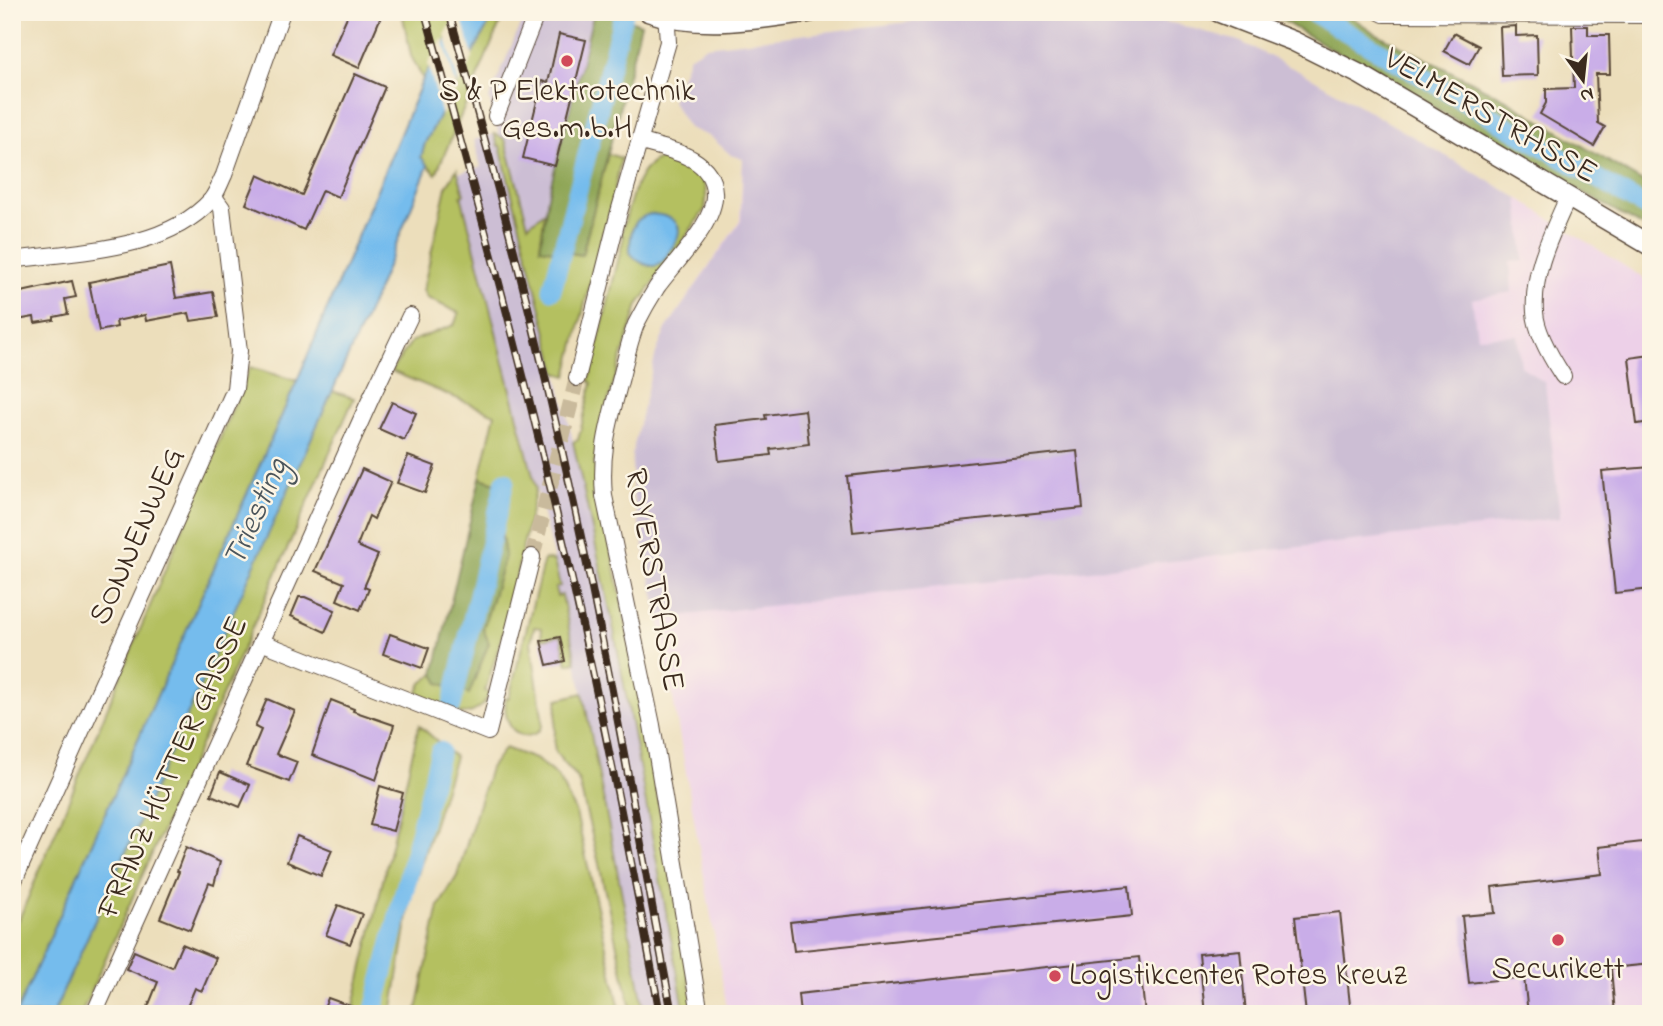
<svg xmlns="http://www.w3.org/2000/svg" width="1663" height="1026" font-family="'Indie Flower',sans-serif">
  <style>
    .built { fill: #edd0e8 }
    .industrial { fill: #ccbed4 }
    .green { fill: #b4c061; stroke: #787540; stroke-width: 2 }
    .forest { fill: #8fa657; stroke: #65683a; stroke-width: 2 }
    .water { fill: #75bced; stroke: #587386; stroke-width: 2 }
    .pier { fill: #ecdebb }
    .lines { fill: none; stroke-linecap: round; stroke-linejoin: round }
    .canal { stroke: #75bced; stroke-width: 19 }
    .building { fill: #c9ade8 }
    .minor-tunnel { stroke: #c9ba9c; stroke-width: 16; stroke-dasharray: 16 8; stroke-linecap: butt }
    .minor-casing { stroke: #564536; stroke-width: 18 }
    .tertiary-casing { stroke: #564536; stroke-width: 22 }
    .minor { stroke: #fff; stroke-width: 16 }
    .tertiary { stroke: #fff; stroke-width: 19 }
    .rail-casing { stroke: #3b2a1e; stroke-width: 8 }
    .rail { stroke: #fcf5e5; stroke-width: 5; stroke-dasharray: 16; stroke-linecap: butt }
    .poi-dot { fill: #d1495b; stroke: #fcf5e5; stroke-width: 2.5 }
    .labels { text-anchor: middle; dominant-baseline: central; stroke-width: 5; stroke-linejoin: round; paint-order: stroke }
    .poi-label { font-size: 32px; fill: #3b2a1e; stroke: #fcf5e5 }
    .street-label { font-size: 32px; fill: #3b2a1e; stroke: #fcf5e5 }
    .water-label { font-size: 33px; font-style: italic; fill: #4c565c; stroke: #fcf5e5 }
  </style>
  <rect width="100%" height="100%" fill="#fcf5e5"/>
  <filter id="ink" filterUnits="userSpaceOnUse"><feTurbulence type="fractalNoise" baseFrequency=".0143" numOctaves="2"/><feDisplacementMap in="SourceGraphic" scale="14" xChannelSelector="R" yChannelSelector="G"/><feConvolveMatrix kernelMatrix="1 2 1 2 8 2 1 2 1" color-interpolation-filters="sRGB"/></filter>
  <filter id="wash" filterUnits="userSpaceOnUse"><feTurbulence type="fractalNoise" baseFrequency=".00686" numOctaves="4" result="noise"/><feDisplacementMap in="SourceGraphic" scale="28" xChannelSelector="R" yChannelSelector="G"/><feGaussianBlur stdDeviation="1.57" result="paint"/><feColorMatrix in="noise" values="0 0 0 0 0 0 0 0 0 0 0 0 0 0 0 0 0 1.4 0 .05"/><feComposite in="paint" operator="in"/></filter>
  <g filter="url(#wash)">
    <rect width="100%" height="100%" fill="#ecdebb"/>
    <path class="built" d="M994 12H1109L1176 24 1241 42 1312 78 1518 198 1651 283V1014H728L659 618 633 495 632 454 656 353 666 329 740 221 743 159 731 155 711 137 689 128 672 101 689 57 707 46Z"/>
    <g class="industrial">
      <path d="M531 12H594L545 212 528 226 505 139 499 135 489 99 522 21Z"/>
      <path d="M994 12H1109L1176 24 1241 42 1312 78 1518 198 1524 261 1510 262 1512 292 1472 299 1477 337 1517 335 1521 366 1545 383 1560 518 659 618 633 495 632 454 656 353 666 329 741 221 743 159 731 155 711 137 689 128 672 101 689 57 707 46Z"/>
      <path d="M494 134 498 146H500L537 290 585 491 612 620 685 1014H645L593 742 562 596 557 597 555 587 560 585 524 436 461 195 463 194 458 173 481 167 474 140Z"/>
    </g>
    <g class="green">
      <path d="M402 12H462L423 79 411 56Z"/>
      <path d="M495 12H505L436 174 421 158 425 143Z"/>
      <path d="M494 134 505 139 528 225 545 212 540 247 582 255 608 154 621 158 606 231H603L567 376 557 373 500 146H498Z"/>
      <path d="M660 159C693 162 711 175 705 209L638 305 607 405 594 462 636 673 695 1014H685L612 620 573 442 578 440 592 383 589 381 624 236 621 235C629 210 634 168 660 159Z"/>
      <path d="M457 169 464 194 461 195 536 488 504 630 485 691 489 693C485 705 475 714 462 714L425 699 418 692 422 683 434 674 439 683 483 629 505 556 500 525 505 486 480 478 495 414 391 371 412 341 454 325 459 313 427 298 423 290 446 187Z"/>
      <path d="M250 367 297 381 16 1014H12V936Z"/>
      <path d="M332 391 354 398 81 1014H53Z"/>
      <path d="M544 559 554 561 560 586 555 588 557 596 562 595 576 662 567 664 561 636 541 639 542 628 534 627 531 642 542 716V726L538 732C514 746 502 718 506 698H509Z"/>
      <path d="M583 693 645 1014H632L599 864 579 782C572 768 559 761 555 750 553 747 557 704 558 699Z"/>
      <path d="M419 725 455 757 411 896 392 1014H352Z"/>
      <path d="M505 748 537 760 558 777 576 813 621 1014H416L439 906 457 876 490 768Z"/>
    </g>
    <g class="forest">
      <path d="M594 12H606L641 24 582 255 540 248 548 196Z"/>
      <path d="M1267 12H1344L1375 33 1501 97 1651 187V231Z"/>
      <path d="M480 478 505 486 500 525 505 556 483 629 489 643 469 694 439 683 434 674Z"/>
    </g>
    <g class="water">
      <path d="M462 12H495L425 143 421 157 428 166 376 294 53 1014H16L297 381 423 79Z"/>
      <path d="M651 214C680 216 687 229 669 252 667 256 663 263 658 265 649 269 634 260 630 252 630 234 631 218 651 214Z"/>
    </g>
    <g class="pier">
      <path d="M458 12H460L473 57 459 85 445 35Z"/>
      <path d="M443 38 457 89 442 116 428 64Z"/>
    </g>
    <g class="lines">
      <g class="canal">
        <path d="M1312 12 1651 210"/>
        <path d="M552 290 624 12"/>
        <path d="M452 705 505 481"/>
        <path d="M373 1014 440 751"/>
      </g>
    </g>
    <g id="blocks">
      <g class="building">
        <path d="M349 12H383L359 68 330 55Z"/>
        <path d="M1516 26V36L1537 35 1538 75 1502 76 1500 27Z"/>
        <path d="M1572 26H1588V35H1609L1610 74H1596L1598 123 1605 127 1594 146 1540 114 1546 103V89L1574 88Z"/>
        <path d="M1454 33 1479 46 1469 64 1444 51Z"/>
        <path d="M559 34 586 40 555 166 523 158 542 81 548 83Z"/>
        <path d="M355 74 385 87 338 197 322 190 304 230 246 204 258 175 302 195Z"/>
        <path d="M170 266 176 298 213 292 218 317 191 321 189 313 146 321 145 315 116 321 117 327 99 331 89 282Z"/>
        <path d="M72 281 76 297 65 299 68 314 54 317V320L35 323 34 317 12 321V294Z"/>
        <path d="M1651 355V422L1637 424 1629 358Z"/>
        <path d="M392 402 416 413 404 440 379 429Z"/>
        <path d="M805 410 809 444 770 449 771 455 719 461 715 425 766 419 765 415Z"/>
        <path d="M1077 451 1083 508 853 532 847 476Z"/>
        <path d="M408 456 435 466 425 493 397 483Z"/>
        <path d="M1651 467V589L1615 593 1602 471Z"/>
        <path d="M362 469 391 482 374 519 369 516 357 546 378 555 364 587 369 589 360 610 337 600 344 583 315 571Z"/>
        <path d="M299 597H305L335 610 325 632 291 616Z"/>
        <path d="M390 634 429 648 422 668 383 654Z"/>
        <path d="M560 637 565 661 547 665 541 641Z"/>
        <path d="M267 699 295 711 276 754 297 762 289 782 246 766 261 730 255 727Z"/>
        <path d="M331 700 354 709 353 711 394 725 376 780 312 755Z"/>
        <path d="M220 772 250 785 240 807 211 795Z"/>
        <path d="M380 786 403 793 393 831 370 825Z"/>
        <path d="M297 836 332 850 321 876 287 862Z"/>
        <path d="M1651 841V964L1611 968 1615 1014H1528L1524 977 1469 983 1462 916 1495 913 1492 887 1602 874 1599 847Z"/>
        <path d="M186 847 220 862 214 885 209 883 190 930 160 918 179 872 177 871Z"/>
        <path d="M1129 886 1132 916 794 951 790 922Z"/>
        <path d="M338 905 362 914 350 944 326 935Z"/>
        <path d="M1340 912 1351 1014H1306L1295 917Z"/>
        <path d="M182 944 216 958 202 991 195 988 184 1014H145L158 982 126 969 134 951 172 967Z"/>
        <path d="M1240 950 1246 1014H1205L1199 954Z"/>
        <path d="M1139 957 1145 1014H800L798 994Z"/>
        <path d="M328 998 367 1012V1014H322Z"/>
      </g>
    </g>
  </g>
  <g filter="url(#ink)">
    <use href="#blocks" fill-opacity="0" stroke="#564536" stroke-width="2"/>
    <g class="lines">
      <path class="minor-tunnel" d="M532 557 577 378"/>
      <g class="minor-casing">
        <g id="minor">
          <path d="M1380 12 1384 14 1651 15"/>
          <path d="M496 116 537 12"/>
          <path d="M641 142C669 150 712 156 714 192 717 222 674 263 657 287 650 298 642 312 636 324 629 342 625 362 620 381 609 424 600 450 604 496L652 725 700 1014"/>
          <path d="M12 260C77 251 165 251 211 200 217 193 220 183 224 175L282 12"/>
          <path d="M1563 376C1552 359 1536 332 1535 312 1532 270 1552 234 1568 197"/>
          <path d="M577 378 619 212 668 42 666 12"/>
          <path d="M261 642 488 732 532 557"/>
          <path d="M12 885 235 389 239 351 222 208 214 197"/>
          <path d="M94 1014 371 398 410 316"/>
        </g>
      </g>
      <g class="tertiary-casing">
        <g id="tertiary">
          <path d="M649 12C700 30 758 19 810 12"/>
          <path d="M1218 12 1293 41 1361 75 1651 246"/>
        </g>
      </g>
      <use href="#minor" class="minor"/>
      <use href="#tertiary" class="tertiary"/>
      <g class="rail-casing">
        <g id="rail">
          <path d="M425 12C468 168 512 324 549 482 592 658 627 836 660 1014"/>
          <path d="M449 12C500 189 545 367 583 546 616 701 643 858 672 1014"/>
        </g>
      </g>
      <use href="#rail" class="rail"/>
    </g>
  </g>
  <g class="poi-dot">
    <circle cx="567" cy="61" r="7"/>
    <circle cx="1558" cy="940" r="7"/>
    <circle cx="1055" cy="976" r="7"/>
  </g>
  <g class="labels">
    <g class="poi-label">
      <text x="567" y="92">S &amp; P Elektrotechnik<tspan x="567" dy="37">Ges.m.b.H</tspan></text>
      <text x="1558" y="970">Securikett</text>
      <text x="1069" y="976" text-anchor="start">Logistikcenter Rotes Kreuz</text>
    </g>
    <g class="street-label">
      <text transform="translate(1490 117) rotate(30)">VELMERSTRASSE</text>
      <text transform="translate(138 537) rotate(-66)">SONNENWEG</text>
      <text transform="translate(653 580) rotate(80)">ROYERSTRASSE</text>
      <text transform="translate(174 768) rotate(-66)">FRANZ HÜTTER GASSE</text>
    </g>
    <g class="water-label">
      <text transform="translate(257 513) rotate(-66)">Triesting</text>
    </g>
  </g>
  <rect width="1663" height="1026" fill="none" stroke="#fcf5e5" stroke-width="42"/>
  <g transform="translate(1583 80) rotate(165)" stroke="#fcf5e5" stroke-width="5" paint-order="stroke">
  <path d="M0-5L12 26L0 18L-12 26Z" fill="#3b2a1e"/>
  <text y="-10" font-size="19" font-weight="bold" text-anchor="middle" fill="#3b2a1e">N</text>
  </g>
</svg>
